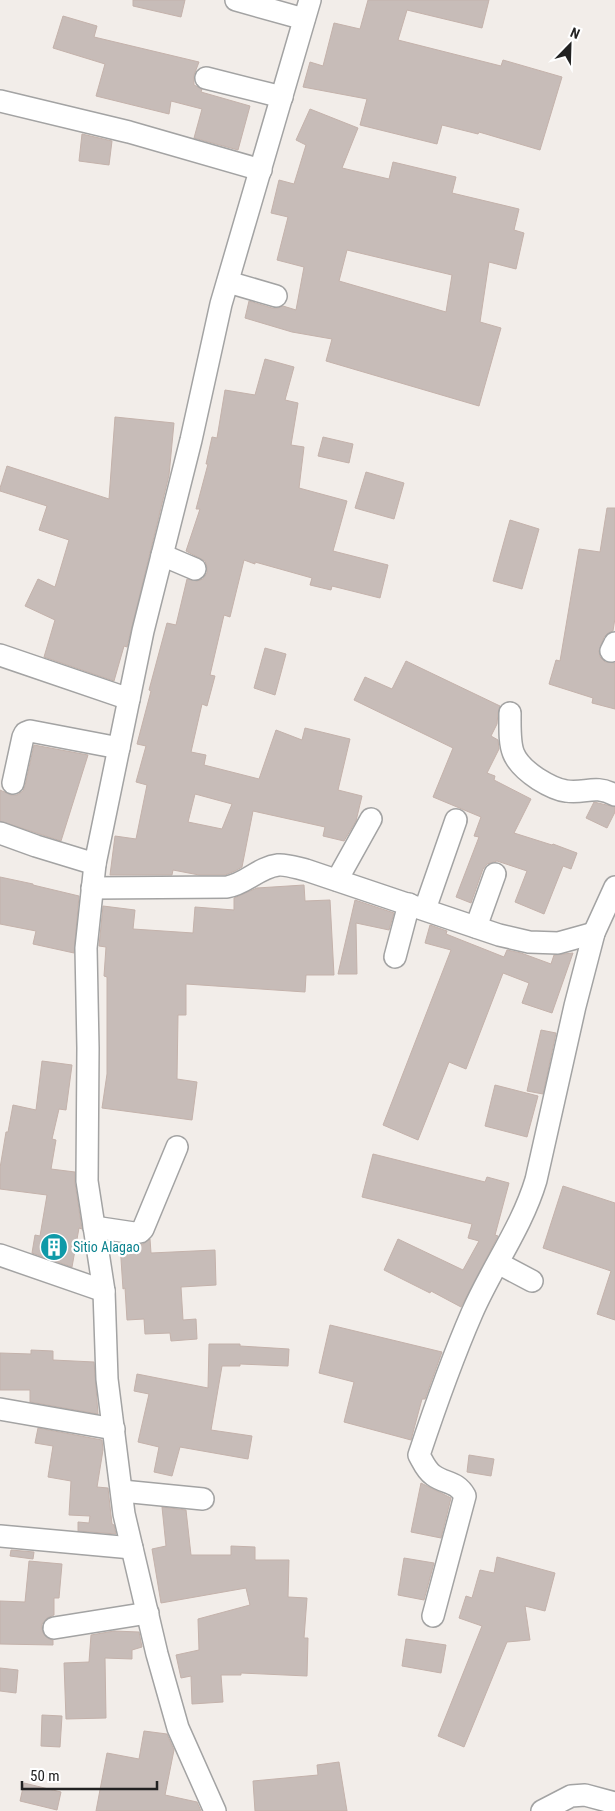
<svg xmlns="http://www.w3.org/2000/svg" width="615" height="1811" font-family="'Roboto Condensed',sans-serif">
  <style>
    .building { fill: #c7bcb8; stroke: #c4b2ab; fill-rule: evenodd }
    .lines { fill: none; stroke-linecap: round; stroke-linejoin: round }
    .minor-casing { stroke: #a3a3a3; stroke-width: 24 }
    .minor { stroke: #fff; stroke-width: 21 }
    .labels { text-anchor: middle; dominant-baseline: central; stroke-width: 4.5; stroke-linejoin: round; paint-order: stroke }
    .culture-label { font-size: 14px; fill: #0d838f; stroke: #fff; text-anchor: start }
  </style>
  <rect width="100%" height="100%" fill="#f2ede9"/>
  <g class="building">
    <path d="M133 0H185L181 17 133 6Z"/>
    <path d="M368 0H489L482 28 407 10 398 40 501 66 503 60 562 77 540 150 479 132 478 134 442 125 437 144 360 125 367 99 303 87 310 62 323 66 334 23 360 29Z"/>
    <path d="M63 16 97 26 94 37 199 62 194 75V85L202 89 201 92 250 106 238 150 194 138 202 109 171 101 169 114 96 96 105 64 53 48Z"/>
    <path d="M310 109 358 128 342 168 389 179 393 162 456 177 452 193 519 209 514 230 524 233 516 269 489 262 480 322 501 328 479 406 326 361 332 339 292 332 245 318 249 301 272 308H278L283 306 296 310 304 267 277 260 288 217 271 213 279 180 294 184 306 145 296 140ZM347 250 452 275 446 312 339 281Z"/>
    <path d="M82 134 112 141 109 165 79 161Z"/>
    <path d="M265 359 294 367 285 400 298 403 291 445 304 447 299 488 347 501 333 551 388 565 380 598 332 586 331 590 310 585 312 578 255 562V564L244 560 230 617 224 615 210 675 215 676 207 706 202 704 191 752 206 755 204 765 259 779 276 730 302 740 305 728 350 739 338 790 362 796 356 821 344 841 323 836 325 827 253 811 242 867 235 871 225 875H199L173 870 172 875H110L115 836 136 839 147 785 136 782 146 746 137 744 151 691 149 690 167 623 176 625 187 579 197 581 203 579 207 573V567L205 561 186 551 200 509H196L208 464H206L212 437 217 438 225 390 255 395ZM195 794 232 804 222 829 188 822Z"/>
    <path d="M115 417 174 423 169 475 127 647 124 646 114 681 44 657 55 620 25 606 38 579 55 587 69 540 39 530 47 506 0 491V488L7 466 109 499Z"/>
    <path d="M323 437 353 444 349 463 318 456Z"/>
    <path d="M366 472 404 483 394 519 355 508Z"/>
    <path d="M607 508H615V618L613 631 608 633 604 637 599 651 600 657 605 662 615 663V709L592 703 593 698 549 684 556 660 560 661 579 549 600 552Z"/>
    <path d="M510 520 539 529 522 589 493 581Z"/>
    <path d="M265 648 286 654 275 695 254 688Z"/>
    <path d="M406 661 500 706 498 713 497 724 491 736 498 740 499 749 487 773 495 776 494 780 531 799 514 833 552 845 553 844 577 853 571 869 563 866 544 914 515 902 527 871 497 861 487 864 483 869 471 903 456 897 479 837 474 836 481 817 433 797 453 748 354 700 365 677 392 689Z"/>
    <path d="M34 745 88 755 61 841 0 821V790L11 795H17L23 791 25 786Z"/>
    <path d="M594 802 615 807V812L607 828 586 818Z"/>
    <path d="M0 877 33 884V885L79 896 74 953 33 944 36 931 0 924Z"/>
    <path d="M304 885 305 901 330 900 334 975H306L305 992 186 984V1015H178L177 1079 197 1082 192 1120 102 1108 107 1074V977L104 976 106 947 99 946 103 906 135 910 133 929 193 933 195 907 234 910V898L257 888Z"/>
    <path d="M355 900 394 913 389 930 356 923 357 974H338Z"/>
    <path d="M430 925 447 931 446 934 504 957 507 950 521 953 551 964 554 955 573 953 552 1013 522 1003 529 983 503 973 466 1069 449 1062 418 1140 383 1125 451 950 425 943Z"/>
    <path d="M541 1030 556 1033 543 1094 527 1091Z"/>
    <path d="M42 1061 72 1065 66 1110 59 1109 52 1139 56 1140 51 1169 75 1172V1183L82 1229 79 1228 72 1267 32 1253 35 1235 40 1236 47 1195 0 1189V1168L6 1132H8L13 1105 36 1110Z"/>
    <path d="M495 1085 538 1096 527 1137 485 1126Z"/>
    <path d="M373 1154 485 1182 487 1177 509 1183 495 1235 498 1236 461 1307 431 1291 430 1293 384 1270 398 1239 463 1270 479 1241 468 1238 472 1224 362 1197Z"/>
    <path d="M563 1186 615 1203V1320L597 1314 611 1271 543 1248Z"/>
    <path d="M150 1239 151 1253 215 1250 216 1285 181 1287 183 1320 196 1319 197 1339 171 1341 170 1333 145 1334 144 1319 127 1320 125 1288 123 1289 120 1244 136 1245 143 1244Z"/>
    <path d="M330 1325 442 1352 425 1399H422L411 1440 344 1422 354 1382 319 1373Z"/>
    <path d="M209 1344H240V1346L289 1349 288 1366 240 1364V1366H222L211 1430 252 1436 248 1459 180 1447 172 1476 154 1472 159 1447 138 1442 149 1394 134 1391 137 1374 208 1388Z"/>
    <path d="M31 1350 53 1351V1360L94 1362 98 1414 30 1402V1390H0V1353L31 1354Z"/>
    <path d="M38 1428 102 1440 103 1450 97 1487 108 1488 112 1524 114 1525 116 1534 78 1531V1522L89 1523 90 1516 69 1515 71 1481 48 1477 53 1446 35 1443Z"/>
    <path d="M469 1455 494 1459 491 1476 467 1472Z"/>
    <path d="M421 1483 451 1498 441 1538 411 1532Z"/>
    <path d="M162 1507 186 1510 191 1555H231V1546L255 1547V1560H289L288 1597 307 1598 304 1638H308L307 1676 241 1673V1675H221L223 1702 192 1704 191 1676 181 1678 176 1655 199 1650 198 1619 250 1605 246 1588 161 1603 152 1549 166 1546Z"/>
    <path d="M11 1550 34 1552 33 1559 10 1556Z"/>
    <path d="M497 1557 555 1573 545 1611 525 1606 530 1640 507 1642 464 1747 438 1736 482 1626 459 1618 466 1596 472 1598 480 1570 494 1573Z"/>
    <path d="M404 1558 434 1563 424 1600 398 1595Z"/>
    <path d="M29 1561 62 1564 59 1598H54V1615L47 1618 42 1624V1629L44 1635 49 1639 53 1640V1645L0 1644V1601L25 1602Z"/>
    <path d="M114 1631 139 1632 142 1647 132 1650V1659L105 1658 106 1718 66 1719 64 1663 89 1662 91 1635Z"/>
    <path d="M406 1639 446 1645 441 1673 402 1666Z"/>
    <path d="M0 1668 18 1670 16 1693 0 1691Z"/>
    <path d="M42 1715 62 1716 60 1747 41 1746Z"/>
    <path d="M144 1731 167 1734 174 1750 165 1795 197 1802 201 1811H96L107 1753 139 1759Z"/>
    <path d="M339 1762 347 1811H255L253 1781 318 1775 317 1765Z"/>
    <path d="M24 1783 61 1792 57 1810 20 1801Z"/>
  </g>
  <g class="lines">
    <g class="minor-casing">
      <g id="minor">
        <path d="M236 0 304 19"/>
        <path d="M206 78 282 97"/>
        <path d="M0 101 129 132 261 170"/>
        <path d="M228 282 276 296"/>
        <path d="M162 555 195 569"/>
        <path d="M611 651 615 643"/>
        <path d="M0 655 129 699"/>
        <path d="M510 713C510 747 508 759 538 779 546 784 557 790 566 791 586 794 594 784 615 795"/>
        <path d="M13 783 23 737 25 733 30 731 119 748"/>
        <path d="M0 833 36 846 95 864"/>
        <path d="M337 880 371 819"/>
        <path d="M92 888 227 887C246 884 259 867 278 865 286 864 297 868 306 870L499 935 529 942 558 943 594 933"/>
        <path d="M425 909 456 820"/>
        <path d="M476 927 495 874"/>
        <path d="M395 957 409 904"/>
        <path d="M94 1227 134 1233 140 1232 143 1229 177 1147"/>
        <path d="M0 1255 104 1291"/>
        <path d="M498 1263 532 1281"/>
        <path d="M0 1409 114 1429"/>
        <path d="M122 1491 203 1499"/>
        <path d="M0 1536 132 1548"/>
        <path d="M433 1616 465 1496C457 1481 445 1484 433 1475 426 1470 423 1462 419 1455 435 1407 452 1359 472 1313 492 1267 522 1227 536 1180L575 1006 594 933 615 887"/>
        <path d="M54 1628 148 1613"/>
        <path d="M215 1811 178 1728 157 1654 124 1514 107 1379 104 1291 87 1181 88 1048 86 948 95 864 143 631 191 440 221 304 310 0"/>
        <path d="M542 1811 571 1796 585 1795 615 1803"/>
      </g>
    </g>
    <use href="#minor" class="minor"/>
  </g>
  <defs>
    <g id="building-disc" transform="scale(1.4375)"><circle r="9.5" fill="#0f9aa8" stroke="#fff"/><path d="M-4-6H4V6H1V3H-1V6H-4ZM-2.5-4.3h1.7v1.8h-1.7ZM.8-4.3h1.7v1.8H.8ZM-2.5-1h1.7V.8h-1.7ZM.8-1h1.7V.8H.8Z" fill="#fff"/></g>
  </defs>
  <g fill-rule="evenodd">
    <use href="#building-disc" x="54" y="1247"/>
  </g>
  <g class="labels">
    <g class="culture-label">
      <text x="73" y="1247">Sitio Alagao</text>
    </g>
  </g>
  <g transform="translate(570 45) rotate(23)" stroke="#ffffff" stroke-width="4" paint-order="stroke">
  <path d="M0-4L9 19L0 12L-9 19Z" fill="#222222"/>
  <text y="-8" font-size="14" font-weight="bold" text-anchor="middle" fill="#222222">N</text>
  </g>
  <path d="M22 1781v8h135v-8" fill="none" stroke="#222222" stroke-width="2.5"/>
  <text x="30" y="1781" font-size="15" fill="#222222" stroke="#ffffff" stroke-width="4" paint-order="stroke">50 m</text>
</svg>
